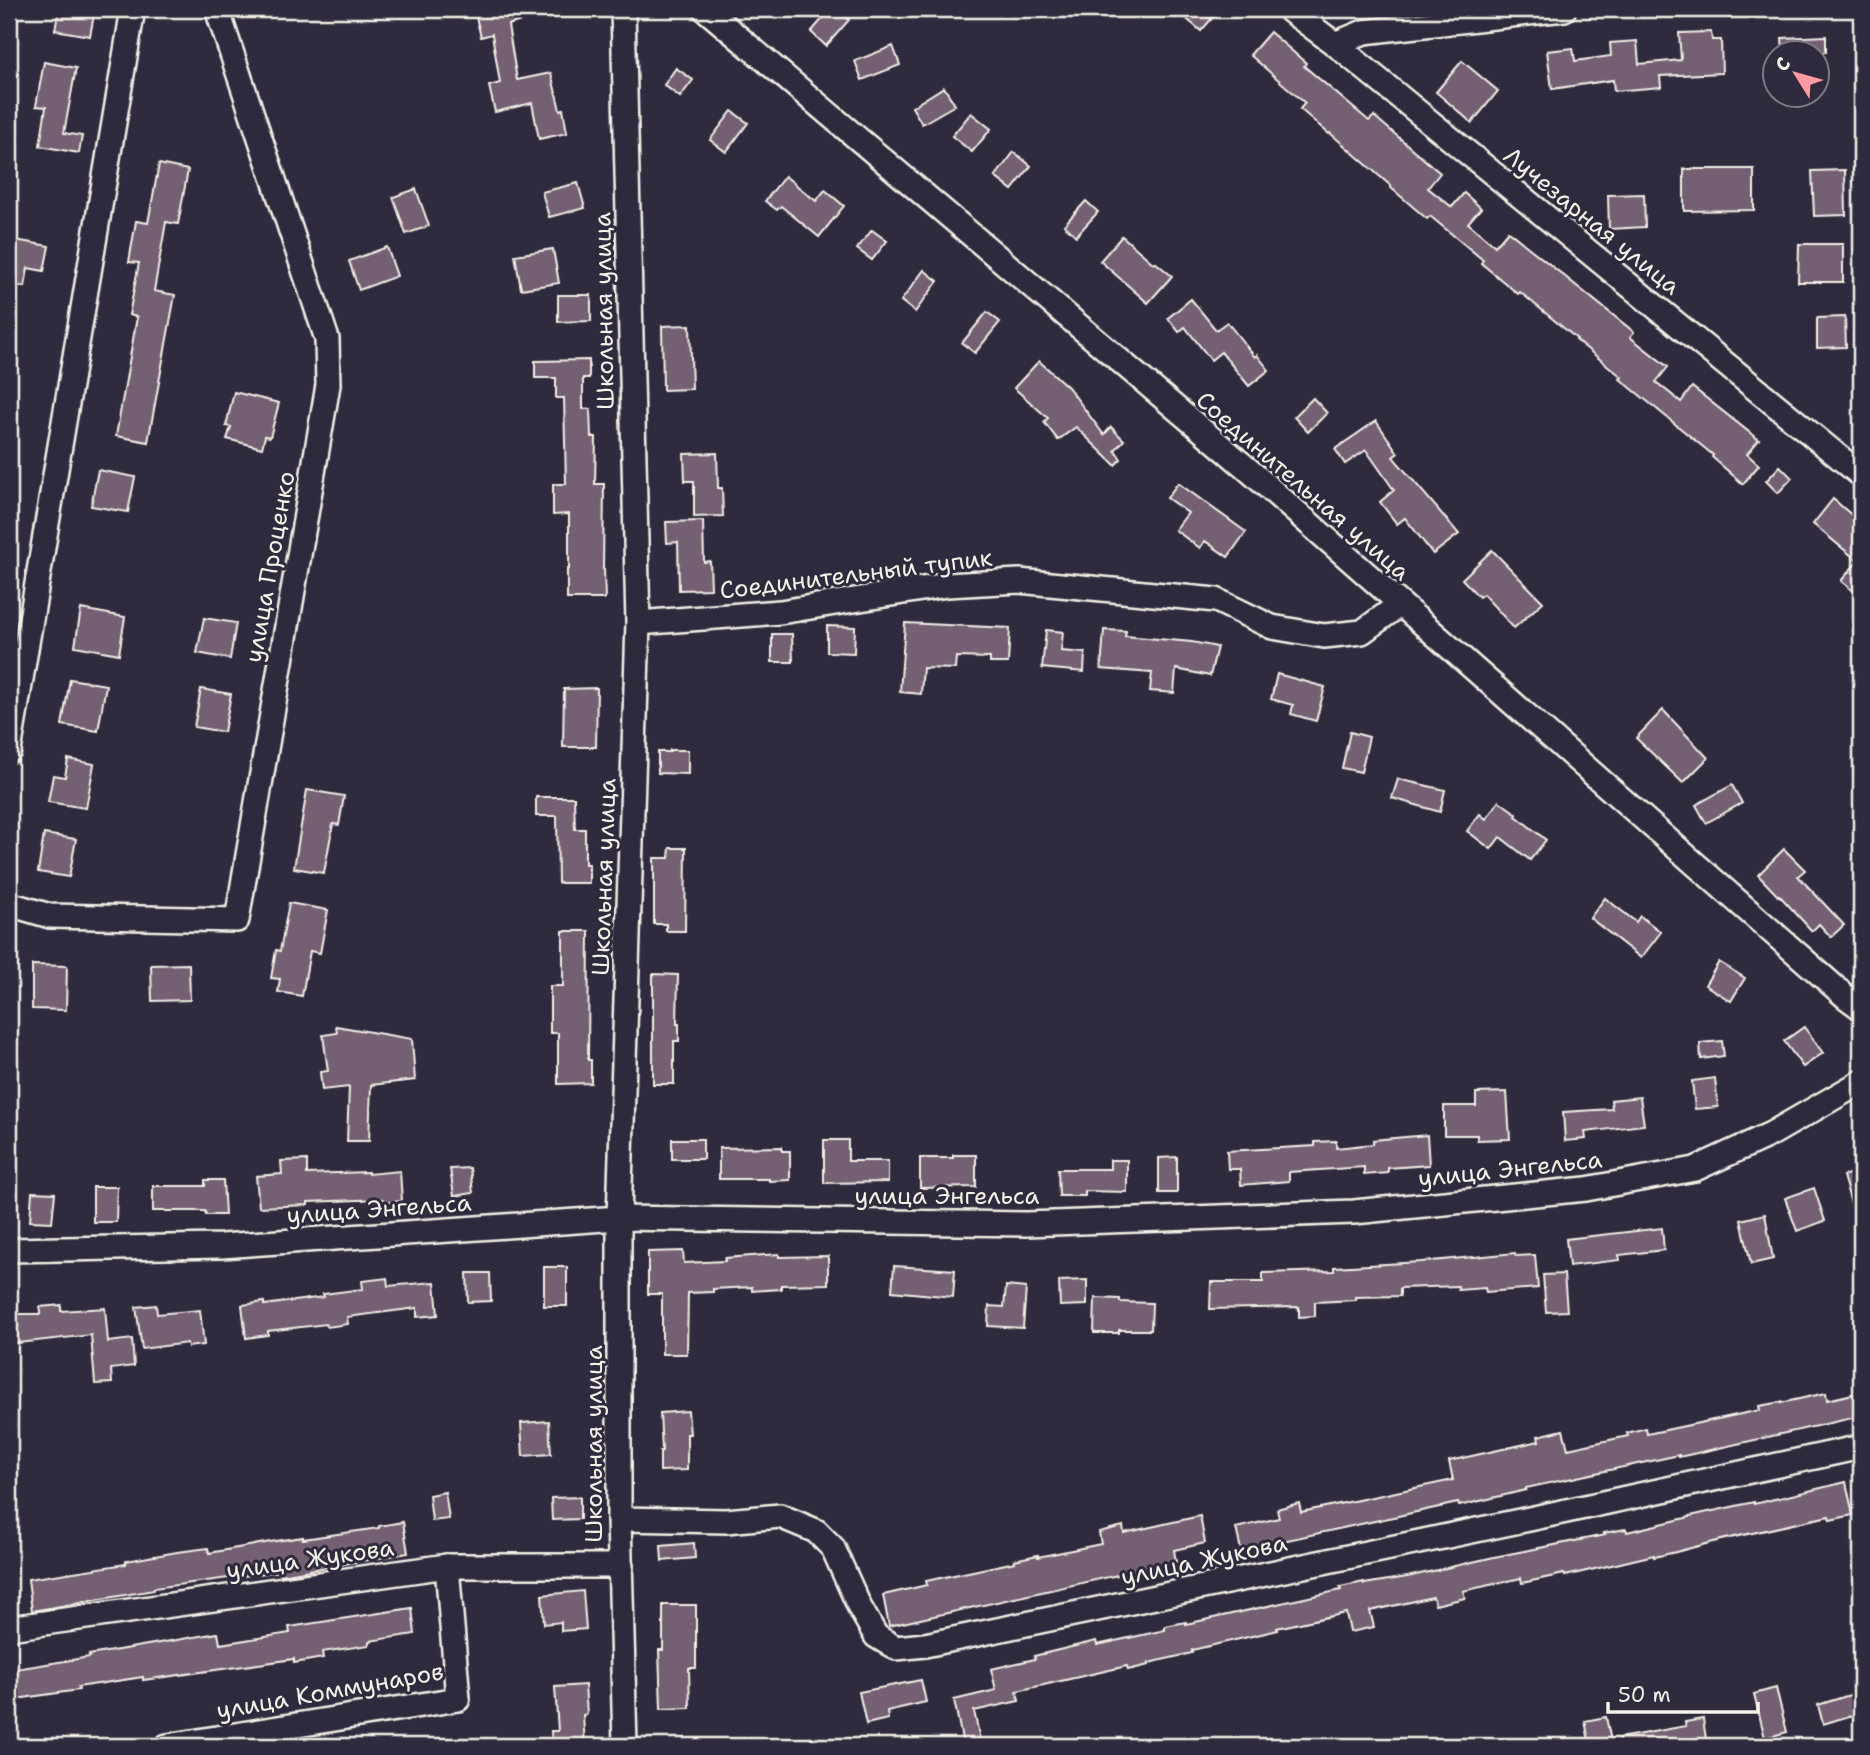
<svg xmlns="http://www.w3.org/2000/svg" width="1870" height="1755" font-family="'Shantell Sans',sans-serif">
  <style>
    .building { fill: #755e73; stroke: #f4f1e8; stroke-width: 2 }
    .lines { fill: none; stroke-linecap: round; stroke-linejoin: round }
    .minor-casing { stroke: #f4f1e8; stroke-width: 28 }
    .minor { stroke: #2f2a3d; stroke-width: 23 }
    .labels { text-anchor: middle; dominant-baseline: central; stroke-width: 6; stroke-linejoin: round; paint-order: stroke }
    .street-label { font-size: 24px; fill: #f4f1e8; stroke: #2f2a3d }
  </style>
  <rect width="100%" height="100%" fill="#2f2a3d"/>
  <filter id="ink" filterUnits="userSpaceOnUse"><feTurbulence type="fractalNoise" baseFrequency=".0143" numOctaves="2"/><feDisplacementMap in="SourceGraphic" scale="14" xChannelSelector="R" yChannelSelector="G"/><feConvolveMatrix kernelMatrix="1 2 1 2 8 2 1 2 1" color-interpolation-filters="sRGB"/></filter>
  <g filter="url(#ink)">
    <g class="building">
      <path d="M59 9H95L90 36 55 30Z"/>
      <path d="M491 9H546L547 13 508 25 517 80 551 73 560 110 563 109 567 133 539 139 532 103 495 112 489 86 500 83 492 34 481 37 475 13Z"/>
      <path d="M831 9H835L849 20 826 46 811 32Z"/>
      <path d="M1175 9H1220L1201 31Z"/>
      <path d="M1270 32 1306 63 1304 66 1369 121 1374 116 1440 173 1428 188 1452 207 1464 193 1481 208 1468 223 1495 246 1508 231 1634 332 1630 337 1668 367 1656 382 1681 402 1692 387 1759 440 1747 454 1759 465 1743 484 1712 457 1713 455 1620 379 1622 377 1576 340 1577 339 1520 292 1518 294 1481 263 1483 260 1430 216 1427 219 1390 187 1391 186 1330 133 1329 134 1300 109 1305 103 1250 55Z"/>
      <path d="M1711 32 1712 40H1721L1722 73 1660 76 1661 87 1614 91 1613 80 1552 89 1547 51 1573 48 1575 61 1611 56 1610 43 1637 41 1639 64 1681 60 1679 33Z"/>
      <path d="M1826 36V52H1783L1782 38Z"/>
      <path d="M893 46 900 65 862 80 855 61Z"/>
      <path d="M1462 61 1498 91 1472 123 1436 92Z"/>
      <path d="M44 62 76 68 64 133 82 136 79 153 40 146 46 107 36 106Z"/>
      <path d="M676 68 693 80 680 97 664 85Z"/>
      <path d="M944 87 955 105 922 124 912 107Z"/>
      <path d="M732 111 748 123 726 152 710 140Z"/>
      <path d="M971 113 991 129 972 152 952 136Z"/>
      <path d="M1014 152 1031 166 1012 190 995 177Z"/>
      <path d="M159 164 188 170 178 224 166 222 154 291 175 295 148 442 116 436 137 317 129 315 139 263 129 262 136 221 148 223Z"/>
      <path d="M1684 169H1754V210L1684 211Z"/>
      <path d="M1845 170 1846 215 1814 216 1812 171Z"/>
      <path d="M785 176 816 201 825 190 844 206 819 237 781 206 777 210 765 201Z"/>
      <path d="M578 183 585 208 549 217 542 192Z"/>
      <path d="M416 189 429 226 406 234 393 197Z"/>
      <path d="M1644 194 1645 227 1609 229 1608 195Z"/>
      <path d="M1086 201 1098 212 1076 236 1064 225Z"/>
      <path d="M872 230 887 241 872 260 857 249Z"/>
      <path d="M1122 236 1154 264 1155 262 1172 276 1148 303 1100 261Z"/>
      <path d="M15 240 49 246 44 271 28 268 25 287 9 284Z"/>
      <path d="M1799 244H1843V282H1798Z"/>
      <path d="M387 247 397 276 359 290 349 261Z"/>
      <path d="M553 249 559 283 521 289 515 255Z"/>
      <path d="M924 270 938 281 915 312 901 301Z"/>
      <path d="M558 295H591V321L558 322Z"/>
      <path d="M1191 299 1216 330 1227 322 1255 357 1257 355 1269 370 1249 386 1221 352 1211 360 1185 327 1179 332 1168 318Z"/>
      <path d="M987 312 1000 322 975 353 962 343Z"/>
      <path d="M1845 317 1846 347 1817 348V318Z"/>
      <path d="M690 325 692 389 663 390 662 326Z"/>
      <path d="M589 360V378H583V409H590L591 437H596L595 484H604L603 569H604L605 599H567V569H569V514L553 515V484H566L564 398H556V378H535V361Z"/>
      <path d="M1039 361 1068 387 1104 435 1111 427 1124 440 1115 450 1121 459 1115 465 1076 427 1058 440 1044 422 1048 418 1014 388Z"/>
      <path d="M234 392 279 403 270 437 265 436 262 448 227 439 231 427 226 426Z"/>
      <path d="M1313 398 1327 413 1308 432 1294 417Z"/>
      <path d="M1376 421 1398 453 1393 457 1459 534 1433 554 1405 518 1397 524 1380 502 1394 490 1366 450 1345 464 1335 449Z"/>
      <path d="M717 453 718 488H722L723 516 694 517V481H685L684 454Z"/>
      <path d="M1780 466 1792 478 1778 493 1766 481Z"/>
      <path d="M98 470 135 477 128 512 91 506Z"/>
      <path d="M1178 483 1246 532 1228 557 1205 541 1200 548 1175 530 1188 513 1167 498Z"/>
      <path d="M1833 499 1861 523V598L1841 581 1858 561 1813 524Z"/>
      <path d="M703 521 704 562 710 561 711 589 679 590 678 542 667 543 666 522Z"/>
      <path d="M1492 550 1543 602 1514 628 1483 594 1479 597 1462 579Z"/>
      <path d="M81 609 125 617 119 654 75 646Z"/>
      <path d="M204 618 236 623 230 659 197 653Z"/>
      <path d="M905 623 1010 628 1008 663H990V658L956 657 955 669 923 668 921 694 900 692Z"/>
      <path d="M827 626 855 627 854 653 827 652Z"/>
      <path d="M1046 630 1063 632 1061 651 1085 653 1084 672 1042 668Z"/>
      <path d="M1104 630 1126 631 1125 636 1192 642 1217 647 1210 676 1176 669 1174 693 1150 691 1152 673 1101 669Z"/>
      <path d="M772 634H792L793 662H772Z"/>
      <path d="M1277 674 1325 687 1316 721 1291 714 1293 705 1271 699Z"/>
      <path d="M70 679 106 685 98 731 62 725Z"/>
      <path d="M597 688 596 747H563L564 689Z"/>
      <path d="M201 689 231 694 224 732 194 727Z"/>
      <path d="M1663 710 1708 758 1683 783 1636 738Z"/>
      <path d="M1350 732 1369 737 1361 772 1342 768Z"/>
      <path d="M670 750H688V774L658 773V752H670Z"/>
      <path d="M68 759 94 764 86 808 48 802 53 775 65 777Z"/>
      <path d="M1398 779 1445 790 1440 812 1392 798Z"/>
      <path d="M1732 785 1742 803 1706 823 1696 805Z"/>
      <path d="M307 790 344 796 339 825 333 824 324 873 294 868Z"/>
      <path d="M536 797H574L575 829H585V864H589V883H558L557 816H536Z"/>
      <path d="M1499 801 1517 814 1516 816 1546 840 1530 860 1500 837 1491 849 1467 831 1480 814 1486 819Z"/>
      <path d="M44 834 76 839 69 877 38 872Z"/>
      <path d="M670 848H686L685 931H666V924H654V858H669Z"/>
      <path d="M1784 849 1805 870 1798 876 1844 925 1831 937 1819 924 1812 931 1779 895 1778 896 1758 875Z"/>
      <path d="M1605 898 1636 922 1640 916 1661 932 1641 958 1590 918Z"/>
      <path d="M289 903 328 910 320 953 310 951 302 996 278 992 280 979 271 978 276 950 280 951Z"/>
      <path d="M563 931H589L588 1060H591V1083L558 1084V1033H550V986H563Z"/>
      <path d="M1719 962 1745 978 1731 1001 1705 985Z"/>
      <path d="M189 964 190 1000 152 1001 151 965Z"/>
      <path d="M32 965 67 966 66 1010 32 1009Z"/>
      <path d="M653 974 678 975 677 1024H679V1041H674V1084H653Z"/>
      <path d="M336 1026 412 1039 415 1080 371 1085 369 1141H347L349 1087 322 1090 320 1072 328 1071 323 1035 337 1033Z"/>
      <path d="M1804 1027 1823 1053 1803 1067 1784 1041Z"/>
      <path d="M1722 1041 1724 1056 1701 1059 1700 1043Z"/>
      <path d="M1715 1078 1718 1107 1695 1109 1692 1081Z"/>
      <path d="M1507 1092 1510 1139 1477 1140V1135H1444V1106H1476V1093Z"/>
      <path d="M1640 1097 1644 1125 1585 1132 1586 1139 1565 1141 1563 1112 1612 1109 1611 1100Z"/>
      <path d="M1427 1135 1429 1165 1388 1168V1173L1364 1175V1167L1289 1172V1181L1241 1185 1240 1169H1228L1227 1151 1315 1146V1142L1336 1141V1148L1373 1144V1140Z"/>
      <rect x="672" y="1139" width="31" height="20"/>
      <path d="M824 1140H848V1161H888V1182L824 1183Z"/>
      <path d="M782 1147V1151H790V1180L769 1181V1179H719V1148Z"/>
      <path d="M953 1155H976V1187L920 1188V1158H953Z"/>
      <path d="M1177 1157V1193H1159V1158Z"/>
      <path d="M307 1160V1174L368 1172V1174L400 1171 402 1201 384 1203 383 1199 308 1202V1205L259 1207 256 1176 282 1174 281 1161Z"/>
      <path d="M1110 1160H1127V1192L1085 1191V1196H1059L1058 1169H1110Z"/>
      <path d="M470 1168 473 1193 454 1196 450 1169Z"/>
      <path d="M1861 1170V1223L1857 1224 1843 1176Z"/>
      <path d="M205 1180H223L225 1215H206L205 1211H153V1186H205Z"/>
      <path d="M93 1187H117L116 1222H93Z"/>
      <path d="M1814 1188 1825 1221 1797 1231 1785 1198Z"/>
      <path d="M32 1192 55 1193 52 1222 30 1221Z"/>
      <path d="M1765 1214 1773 1259 1751 1264 1741 1220Z"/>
      <path d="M1662 1228 1664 1250 1619 1255 1620 1260 1569 1266 1566 1239Z"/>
      <path d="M683 1251 684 1263 725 1261V1258L779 1254V1257L828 1256V1284L781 1285V1289L752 1291V1287L713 1289V1292L688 1293 687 1354H662V1294H648V1252Z"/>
      <path d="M1515 1253 1516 1256 1535 1255 1538 1288 1486 1292 1485 1288 1458 1290V1286L1400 1288V1296L1356 1297V1300L1315 1302V1316L1299 1317V1307L1210 1309 1211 1282H1263V1273L1334 1271V1267L1421 1262Z"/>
      <path d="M894 1266 955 1270 953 1297 892 1291Z"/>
      <rect x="544" y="1267" width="23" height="39"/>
      <path d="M467 1273H490L491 1301 468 1302Z"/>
      <path d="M1564 1274 1567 1311 1546 1312 1543 1275Z"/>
      <path d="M387 1278 388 1286 435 1282 438 1315 417 1317V1308L347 1317 348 1324 327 1327 326 1324 268 1331V1335L246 1338 242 1305 264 1302V1305L324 1297 323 1294 363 1289 362 1281Z"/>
      <path d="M1087 1280V1305L1060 1306 1059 1281Z"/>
      <path d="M1006 1286 1026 1288 1023 1328 988 1326 989 1306 1004 1307Z"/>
      <path d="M1095 1298 1120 1299V1302L1152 1303 1151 1330H1119V1333H1094Z"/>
      <path d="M61 1305V1311L105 1308 108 1342 132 1339 134 1366 111 1369 112 1383 95 1384 91 1335 9 1344V1314H41L40 1307Z"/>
      <path d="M156 1305 157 1314 200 1310 204 1345 188 1347 187 1343 142 1349 136 1307Z"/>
      <path d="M1861 1392V1416L1679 1457V1455L1526 1488V1490L1459 1506 1458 1503 1241 1550 1236 1528 1279 1518 1277 1509 1299 1503 1301 1512 1453 1480 1449 1461 1539 1441 1538 1436 1563 1430 1568 1449 1628 1436 1627 1433 1646 1428 1647 1434 1760 1410 1759 1406 1781 1402V1403L1826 1393 1827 1400Z"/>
      <path d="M688 1411 690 1434H687V1470L660 1471V1451H662L660 1413Z"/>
      <path d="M549 1421 551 1454 523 1456 521 1423Z"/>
      <path d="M1846 1482 1853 1515 1830 1520 1829 1516 1721 1540 1676 1552 1654 1557V1555L1565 1576 1564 1574 1522 1583 1521 1578 1463 1591 1465 1598 1435 1605 1433 1597 1370 1611 1374 1627 1350 1632 1346 1613 1277 1628 1278 1630 1192 1650V1653L1149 1663V1665L1128 1670 1127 1666 1017 1691 1019 1701 974 1711 980 1740 963 1744 954 1700 996 1690 991 1669 1035 1659 1034 1656 1096 1641 1097 1645 1165 1630V1626L1186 1622V1624L1341 1590 1340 1587 1364 1582V1584L1407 1577 1494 1557 1605 1535 1604 1533 1626 1529 1627 1532 1690 1517V1516L1754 1502V1504Z"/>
      <path d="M445 1492 449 1519 432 1521 429 1495Z"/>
      <path d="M580 1497V1519L552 1520 551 1498Z"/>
      <path d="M1200 1516 1205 1543 1174 1550 1176 1562 889 1626 883 1595 927 1585 926 1581 1015 1562 1014 1560 1038 1555V1557L1101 1544 1099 1532 1123 1526 1124 1533Z"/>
      <path d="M403 1522 408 1553 281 1575 280 1571 154 1588V1590L32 1611 28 1579 126 1564V1561L177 1552 208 1548 209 1553 276 1541 303 1537V1539L379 1528V1526Z"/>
      <path d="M694 1543 695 1558 662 1561 661 1546Z"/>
      <path d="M583 1591 586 1629 561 1631V1622L544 1624 542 1595Z"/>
      <path d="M663 1605H696V1668H689L690 1708 661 1709 659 1650H663Z"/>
      <path d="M412 1608 415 1634 369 1641V1645L322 1652 323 1658 294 1663V1659L143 1680V1677L78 1687 79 1690 9 1700V1670L90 1657 89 1655 218 1633 220 1644 290 1633 289 1627Z"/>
      <path d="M921 1680 926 1702 887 1711 888 1719 866 1724 859 1692Z"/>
      <path d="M585 1685 587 1714 583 1715 585 1746H552L551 1731H558L555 1687Z"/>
      <path d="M1776 1688 1787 1732 1765 1738 1754 1694Z"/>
      <path d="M1853 1694 1859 1713 1823 1724 1818 1705Z"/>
      <path d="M1606 1717 1612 1746H1590L1585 1721Z"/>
      <path d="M1703 1719 1707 1746H1620L1619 1738 1686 1726 1685 1722Z"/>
    </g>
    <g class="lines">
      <g class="minor-casing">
        <g id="minor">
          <path d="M623 9 638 623 619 1218V1519L625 1746"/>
          <path d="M705 9 1243 465 1846 997 1861 1008"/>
          <path d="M1288 9 1335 44 1861 475"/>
          <path d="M1335 44 1364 32 1564 9"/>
          <path d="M638 623 780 612 947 585 1019 581 1216 600 1272 627 1324 636 1362 632 1399 605"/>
          <path d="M9 751 133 9"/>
          <path d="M9 904 50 916 237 920 328 385 327 339 217 9"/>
          <path d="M9 1250 221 1246 619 1218 1026 1224 1354 1212 1586 1189 1695 1169 1771 1134 1861 1082"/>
          <path d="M619 1519 726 1521 780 1516 816 1531 833 1548 860 1608 876 1636 896 1648 925 1645 1534 1518 1861 1447"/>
          <path d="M9 1628 447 1566H621"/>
          <path d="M167 1746 458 1699 447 1566"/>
        </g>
      </g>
      <use href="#minor" class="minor"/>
    </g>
  </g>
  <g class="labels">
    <g class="street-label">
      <text transform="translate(1592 221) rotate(39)">Лучезарная улица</text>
      <text transform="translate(604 311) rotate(-91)">Школьная улица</text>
      <text transform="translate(1303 486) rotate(41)">Соединительная улица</text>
      <text transform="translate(270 567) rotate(-80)">улица Проценко</text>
      <text transform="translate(856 574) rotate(-7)">Соединительный тупик</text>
      <text transform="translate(604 877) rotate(-88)">Школьная улица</text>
      <text transform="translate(1510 1169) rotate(-6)">улица Энгельса</text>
      <text x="947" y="1196">улица Энгельса</text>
      <text transform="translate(379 1209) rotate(-4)">улица Энгельса</text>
      <text transform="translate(594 1444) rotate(-90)">Школьная улица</text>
      <text transform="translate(310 1559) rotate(-8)">улица Жукова</text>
      <text transform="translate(1204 1560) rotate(-12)">улица Жукова</text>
      <text transform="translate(330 1691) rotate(-10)">улица Коммунаров</text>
    </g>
  </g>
  <rect width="1870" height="1755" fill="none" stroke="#2f2a3d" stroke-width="35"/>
  <rect x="18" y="18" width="1835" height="1720" fill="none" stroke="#f4f1e8" stroke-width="2.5" filter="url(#ink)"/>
  <g transform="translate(1796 74) rotate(307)"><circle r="33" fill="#2f2a3d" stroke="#7e7a81" stroke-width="2"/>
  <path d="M0-5L12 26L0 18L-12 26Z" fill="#ff9aa2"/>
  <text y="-10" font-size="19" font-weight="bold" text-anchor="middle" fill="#f4f1e8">С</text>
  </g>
  <path d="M1608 1702v10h150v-10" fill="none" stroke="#f4f1e8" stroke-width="3.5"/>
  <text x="1618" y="1702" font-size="21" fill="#f4f1e8" stroke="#2f2a3d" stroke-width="5" paint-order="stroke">50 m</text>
</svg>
